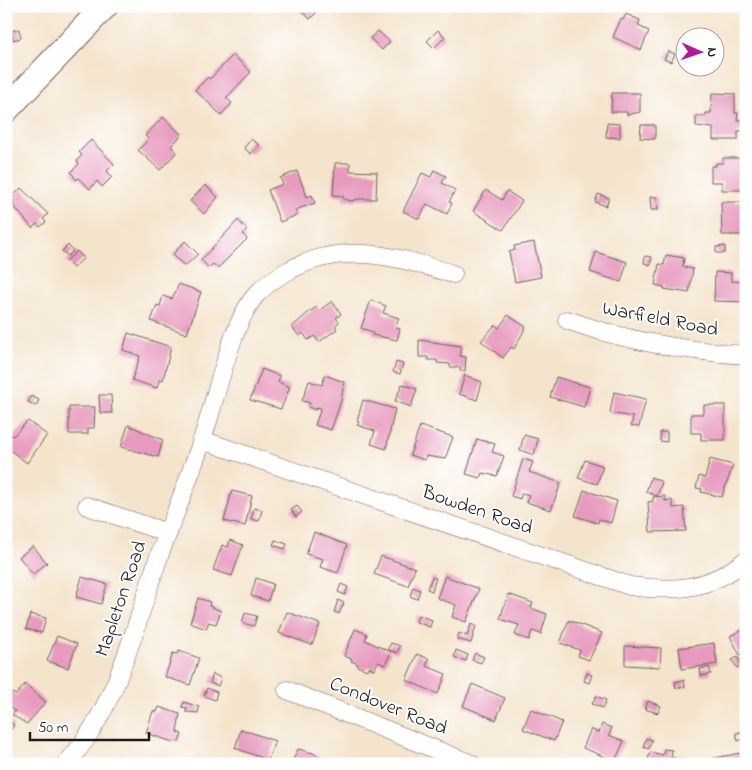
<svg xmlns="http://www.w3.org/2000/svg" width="752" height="770" font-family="'Indie Flower',sans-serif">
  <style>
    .building { fill: #e79abd }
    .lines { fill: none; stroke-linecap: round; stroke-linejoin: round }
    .street-casing { stroke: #68625a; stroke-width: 19 }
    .secondary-casing { stroke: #68625a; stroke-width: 27 }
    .street { stroke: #fff; stroke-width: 18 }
    .secondary { stroke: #fff; stroke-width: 25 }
    .labels { text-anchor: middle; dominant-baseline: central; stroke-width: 4; stroke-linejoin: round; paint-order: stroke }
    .street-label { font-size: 20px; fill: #1c1c1c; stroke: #fff }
  </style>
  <rect width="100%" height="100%" fill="#fff"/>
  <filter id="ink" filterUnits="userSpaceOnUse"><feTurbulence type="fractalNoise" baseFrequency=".02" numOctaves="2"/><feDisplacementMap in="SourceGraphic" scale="10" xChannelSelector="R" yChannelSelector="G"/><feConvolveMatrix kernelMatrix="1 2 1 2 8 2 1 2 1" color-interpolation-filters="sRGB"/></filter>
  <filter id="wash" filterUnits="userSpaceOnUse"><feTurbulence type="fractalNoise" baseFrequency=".0096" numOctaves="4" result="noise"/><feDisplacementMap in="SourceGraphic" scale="20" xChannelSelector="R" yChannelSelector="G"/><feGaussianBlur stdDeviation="1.12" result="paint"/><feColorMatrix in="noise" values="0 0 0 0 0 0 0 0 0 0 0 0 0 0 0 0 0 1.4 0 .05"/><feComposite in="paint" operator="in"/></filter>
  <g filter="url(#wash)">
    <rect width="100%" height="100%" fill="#f4e4cc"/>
    <g id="blocks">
      <g class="building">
        <path d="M296 6H323L310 19Z"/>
        <path d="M626 14 640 20 638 26 649 31 641 50 613 37 621 19 623 20Z"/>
        <path d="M19 29 21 38 13 40 11 31Z"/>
        <path d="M438 30 445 37 434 48 427 41Z"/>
        <path d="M378 31 390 42 382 50 370 38Z"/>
        <path d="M668 51 675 54 671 62 664 59Z"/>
        <path d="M233 55 251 72 226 98 232 103 221 115 195 90 208 77 210 79Z"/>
        <path d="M612 93H640V112L627 115V112H611Z"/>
        <path d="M712 93 735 94V113H738L737 120H743V131H738V140H713V128L696 126V116H706V113H711Z"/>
        <path d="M163 117 182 135 171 146 177 152 160 170 138 150 149 139 145 136Z"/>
        <path d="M607 123 620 124V138L606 137Z"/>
        <path d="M641 125H655V139L640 138Z"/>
        <path d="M251 139 259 145 251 154 244 148Z"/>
        <path d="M91 140 114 164 107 171 112 177 102 187 97 181 90 189 78 178 76 180 71 172 79 164 77 161 82 155 79 152Z"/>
        <path d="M723 158H743L742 190H722V182H711V166H716V163H723Z"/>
        <path d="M335 163H350V171L377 172 376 199H358L352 201 343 199V196L333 195Z"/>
        <path d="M434 170 446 176 442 183 455 190 449 202 452 203 447 214 427 204 419 219 403 211 422 173 431 177Z"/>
        <path d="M297 171 307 197 312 195 315 203 295 210 297 215 280 222 268 190 283 184 280 178Z"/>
        <path d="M205 185 218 197 204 214 190 201Z"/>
        <path d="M21 188 48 214 43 219 46 222 40 227 37 224 32 228 9 200Z"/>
        <path d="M486 190 502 200 507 191 522 201 503 230 473 211Z"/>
        <path d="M598 194 609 198 606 206 595 202Z"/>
        <path d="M650 197H657L658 210H651Z"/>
        <path d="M721 202H742V235H722Z"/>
        <path d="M238 220 247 230 243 234 247 239 218 268 213 264 209 268 201 260Z"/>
        <path d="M185 241 198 254 185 266 172 255Z"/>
        <path d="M534 242 541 277 515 282 509 252 515 250 514 246Z"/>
        <path d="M68 245 73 251 68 256 62 251Z"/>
        <path d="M725 246V253H716V247Z"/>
        <path d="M77 251 84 258 73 268 66 261Z"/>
        <path d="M596 252 627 262 621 282 590 272Z"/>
        <path d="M666 255 684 258 683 267 693 269 689 293 664 289V287L655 285 659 264 664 265Z"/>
        <path d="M645 256 652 257 650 265 644 263Z"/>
        <path d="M715 272 731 273V281L746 282V302L714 301Z"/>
        <path d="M179 284 201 292 187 334 151 321 157 305 160 306 163 296 172 299Z"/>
        <path d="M371 300 386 306 383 313 399 318 395 327 400 329 397 340 372 335 373 332 361 328Z"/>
        <path d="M332 301 341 314 336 318 339 322 335 326 337 329 319 342 314 336 308 340 303 333 299 336 292 327 309 312 317 307 320 310Z"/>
        <path d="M508 315 526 327 514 349 511 347 503 358 481 341 495 325 499 328Z"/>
        <path d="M128 333 171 347 163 380H159L157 388 132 380 140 356 123 350Z"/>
        <path d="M419 340 461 346 460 356 466 357 465 371H460V367H450V364L437 363V360H428V357H419Z"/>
        <path d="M396 362 403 364 400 374 393 372Z"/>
        <path d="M262 369 280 376 278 382 290 387 281 409 250 400Z"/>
        <path d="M325 375 344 382 341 401 331 430 315 425 321 408 317 407 316 410 308 407 310 403 302 401 309 381 322 385Z"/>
        <path d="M465 375 482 382 477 400 459 394Z"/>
        <path d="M556 377 590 387 584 407 550 397Z"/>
        <path d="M402 384 417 389 411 407 395 401Z"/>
        <path d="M614 392 646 399 639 427 631 426 633 417 610 413Z"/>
        <path d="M99 395H111L112 413H100Z"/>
        <path d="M31 396 39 400 36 406 28 402Z"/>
        <path d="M363 400 395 409 386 449 371 444 375 431 357 425 359 422 357 421Z"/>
        <path d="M704 405H725V440H701V433H691V414H704Z"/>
        <path d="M69 407H95L94 428H88V434H69Z"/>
        <path d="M28 421 47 435 27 463 11 451 6 458V432L13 436Z"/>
        <path d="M128 425 163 440 158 457 121 447Z"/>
        <path d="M420 426 453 437 445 459 426 456 425 460 410 455Z"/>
        <path d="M660 432H667V442L660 441Z"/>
        <path d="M524 435 538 439 534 455 520 450Z"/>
        <path d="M477 439 495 444 492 452 504 456 497 476 482 473 480 478 466 474Z"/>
        <path d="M523 459 533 462 529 472 561 483 551 510 526 502 529 495 522 493 520 499 511 496Z"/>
        <path d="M710 459 733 465 722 497 701 492 702 489 696 488 699 476 705 478Z"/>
        <path d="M585 460 603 466 597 484 578 478Z"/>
        <path d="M651 477 662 482 657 496 646 492Z"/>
        <path d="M584 490 617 501 611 523 599 519 598 523 575 516Z"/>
        <path d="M232 491 252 496 245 526 224 521Z"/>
        <path d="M665 496V501L672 500 673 508 684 507 686 531 650 532 648 502 653 501V497Z"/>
        <path d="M297 506 302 512 296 517 291 510Z"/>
        <path d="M254 508 262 510 259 521 251 519Z"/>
        <path d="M314 532 347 545 338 573 320 567 323 559 306 554Z"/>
        <path d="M230 540 243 545 232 576 213 570 222 545 228 547Z"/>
        <path d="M275 540 287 544 285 549 273 545Z"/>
        <path d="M33 546 47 563 33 574 19 557Z"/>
        <path d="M381 556 415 568 408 586 374 574Z"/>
        <path d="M445 576 479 589 466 622 452 617 456 605 437 598Z"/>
        <path d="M82 577 107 584 101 604 76 597Z"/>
        <path d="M432 577 436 578 432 591 427 589Z"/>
        <path d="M256 578 273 584 268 601 251 596Z"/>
        <path d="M341 584 348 587 345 595 338 592Z"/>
        <path d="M413 587 420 590 417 599 410 596Z"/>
        <path d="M508 594 533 603 531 608 547 614 541 634 532 631 529 640 515 635 519 625 500 619Z"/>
        <path d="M198 598 210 602 209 606 221 611 216 624 209 622 206 629 190 623Z"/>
        <path d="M338 600 344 603 339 614 334 612Z"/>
        <path d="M287 612 320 624 312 645 279 633Z"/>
        <path d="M245 613 257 616 254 626 242 623Z"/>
        <path d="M30 614 46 618 42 633 26 629Z"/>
        <path d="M418 615 432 620 430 627 416 622Z"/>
        <path d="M569 620 602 633 589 660 578 656 580 650 560 643Z"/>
        <path d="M471 624 476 626 471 643 457 639 459 633 467 636Z"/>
        <path d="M746 628V652L740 655 730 636Z"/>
        <path d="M355 629 367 634 365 640 391 652 385 665 378 662 374 670 369 667 367 670 357 666 358 664 351 661 352 659 344 656Z"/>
        <path d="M57 636 77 644 68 668 47 661Z"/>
        <path d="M391 643 400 646 397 653 388 649Z"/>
        <path d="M714 643 717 664 682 669 679 648Z"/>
        <path d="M625 646 661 648 660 667 625 665Z"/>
        <path d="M456 650 468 655 466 661 454 657Z"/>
        <path d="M179 651 199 658 190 685 165 677 173 653 177 654Z"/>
        <path d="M475 653 484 657 481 663 472 660Z"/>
        <path d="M417 654 429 659 426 666 446 674 438 694 406 680Z"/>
        <path d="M738 657 742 665 737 668 732 660Z"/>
        <path d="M709 667 711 674 701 676 700 669Z"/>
        <path d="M587 673 592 675 589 683 584 681Z"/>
        <path d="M213 674 221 678 218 686 210 683Z"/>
        <path d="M684 680 685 687 676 688 675 682Z"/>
        <path d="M25 684 46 702 27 724 12 715 15 711 9 707 8 699 13 693 16 695Z"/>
        <path d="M472 684 505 698 496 720 463 706Z"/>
        <path d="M207 688 217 692 215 700 204 696Z"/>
        <path d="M596 696 606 700 603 708 592 704Z"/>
        <path d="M648 701 661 706 658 713 645 709Z"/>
        <path d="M184 702 199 707 198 713 186 712 187 708 182 707Z"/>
        <path d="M159 707 180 714 177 732 182 734 179 742 173 741V742L146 733 153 711 157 712Z"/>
        <path d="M531 709 562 722 554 741 523 729Z"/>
        <path d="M6 720 14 725 11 730 6 727Z"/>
        <path d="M602 724 612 728 609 735 624 741 615 761 583 748 591 729 599 733Z"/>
        <path d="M241 729 275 741 268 760 235 748Z"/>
        <path d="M742 732 744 739 738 741 736 733Z"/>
        <path d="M646 738 652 740 649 749 643 747Z"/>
        <path d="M298 749 313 753 331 764H291Z"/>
        <path d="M664 749 672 750 671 757 684 760 683 764H647L650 752 663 755Z"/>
        <path d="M740 753 742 764H706L705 760Z"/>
      </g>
    </g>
  </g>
  <g filter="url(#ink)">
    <use href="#blocks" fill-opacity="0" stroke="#68625a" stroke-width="1"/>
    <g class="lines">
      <g class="street-casing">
        <g id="street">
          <path d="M567 320C625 341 684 351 746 355"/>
          <path d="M202 440 630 586C675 592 709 590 746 560"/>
          <path d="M87 506 168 533"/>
          <path d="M287 690 472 764"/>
          <path d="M66 764C117 708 134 629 158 559 175 513 194 468 208 421 218 388 234 319 256 295 265 285 275 278 286 272 342 240 395 256 453 274"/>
        </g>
      </g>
      <g class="secondary-casing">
        <path id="secondary" d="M6 110 105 6"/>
      </g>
      <use href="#street" class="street"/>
      <use href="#secondary" class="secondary"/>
    </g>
  </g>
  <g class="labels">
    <g class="street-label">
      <text transform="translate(660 320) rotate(11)">Warfield Road</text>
      <text transform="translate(477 511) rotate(19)">Bowden Road</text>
      <text transform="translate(122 599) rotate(-71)">Mapleton Road</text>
      <text transform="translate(388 707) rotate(22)">Condover Road</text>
    </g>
  </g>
  <rect width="752" height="770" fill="none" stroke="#fff" stroke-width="25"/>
  <g transform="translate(700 52) rotate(92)"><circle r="24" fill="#ffffff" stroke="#a4a4a4"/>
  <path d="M0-4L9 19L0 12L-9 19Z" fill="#b5179e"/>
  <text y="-8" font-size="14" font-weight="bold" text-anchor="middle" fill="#1c1c1c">N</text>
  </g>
  <path d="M30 732v8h119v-8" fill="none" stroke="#1c1c1c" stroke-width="2.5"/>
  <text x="38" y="732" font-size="15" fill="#1c1c1c" stroke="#ffffff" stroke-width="4" paint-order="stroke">50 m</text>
</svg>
